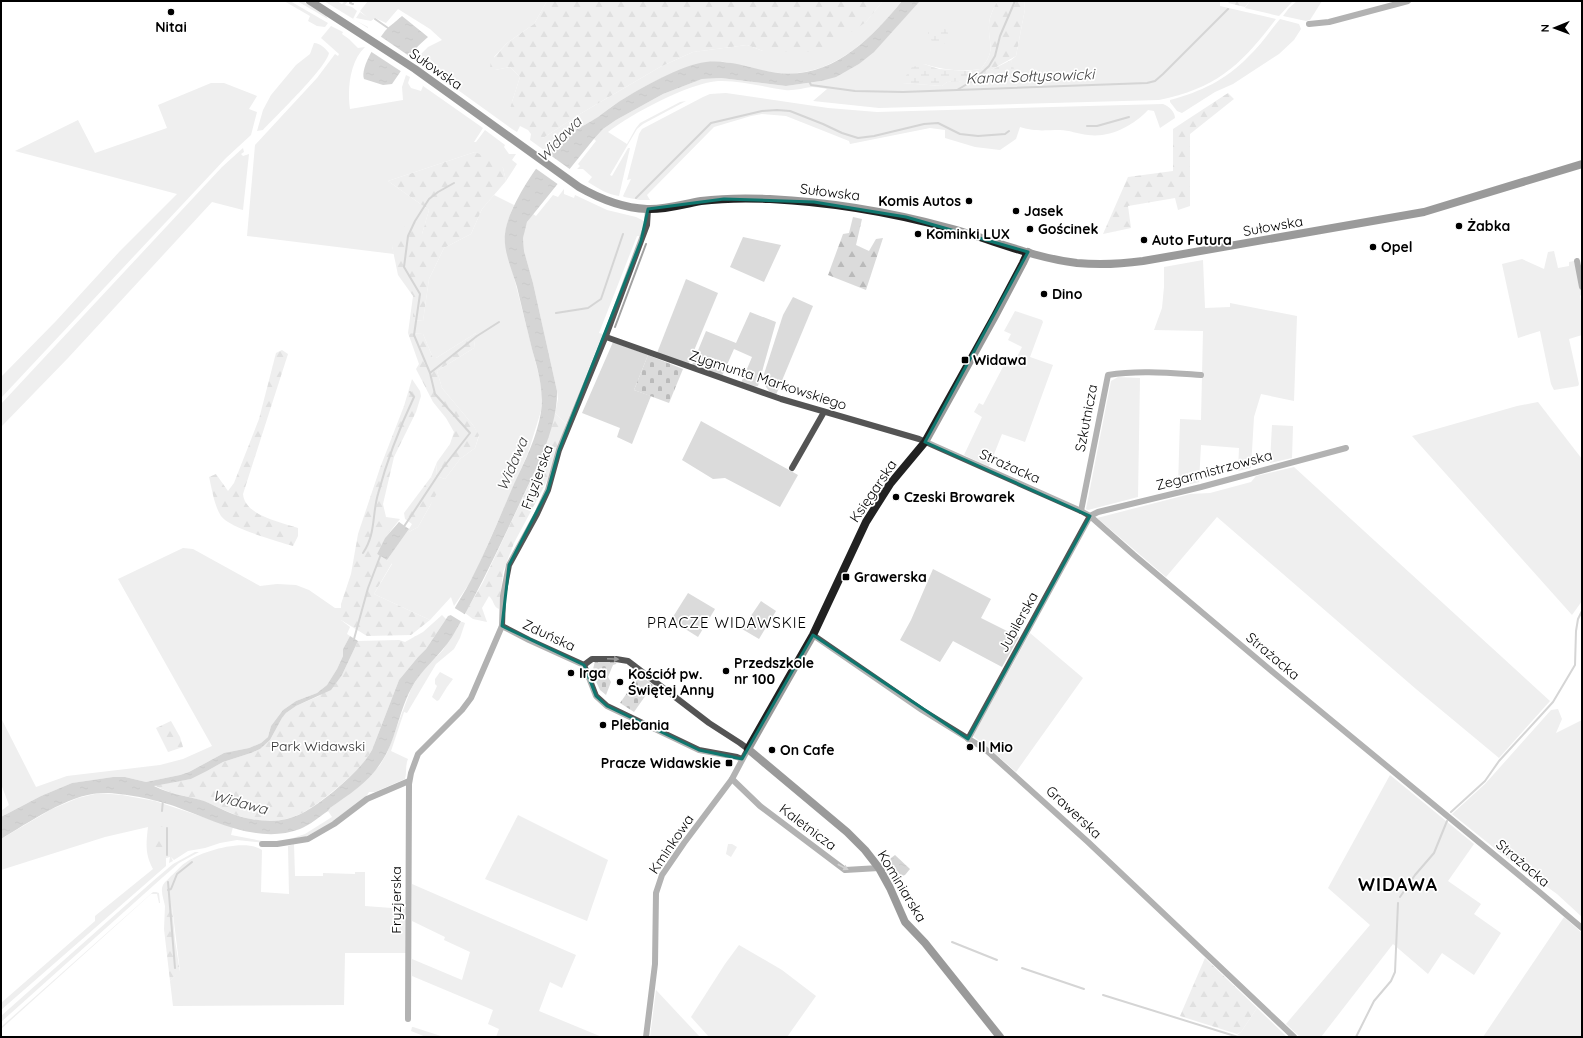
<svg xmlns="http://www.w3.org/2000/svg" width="1583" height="1038" font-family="Quicksand,sans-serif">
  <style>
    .green { fill: #dbdbdb }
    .forest { fill: url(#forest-firs) }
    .wetland { fill: url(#wetland-marsh) }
    .cemetery { fill: url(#cemetery-stones) }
    .water { fill: url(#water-ripples) }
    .pier { fill: #fff }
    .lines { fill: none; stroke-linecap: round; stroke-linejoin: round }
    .stream { stroke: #a2a2a2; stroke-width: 2 }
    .street { stroke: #545454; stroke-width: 6 }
    .secondary { stroke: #212121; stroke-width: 8 }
    .oneway { fill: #989898 }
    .marked { fill: none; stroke: #0f766e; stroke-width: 3; stroke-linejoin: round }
    .poi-dot { fill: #000; stroke: #fff; stroke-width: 1.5 }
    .labels { text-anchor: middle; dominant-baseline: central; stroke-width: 3.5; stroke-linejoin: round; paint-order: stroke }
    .poi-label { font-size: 14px; font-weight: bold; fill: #000; stroke: #fff; text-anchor: start }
    .street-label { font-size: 14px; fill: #000; stroke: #fff }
    .park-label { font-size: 14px; fill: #323232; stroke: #fff }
    .water-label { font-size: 15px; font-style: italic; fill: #434343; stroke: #fff }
    .neighbourhood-label { font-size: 15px; letter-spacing: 1px; fill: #000; stroke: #fff }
    .district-label { font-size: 18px; font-weight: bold; letter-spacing: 1px; fill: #000; stroke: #fff }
  </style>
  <defs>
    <pattern id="forest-firs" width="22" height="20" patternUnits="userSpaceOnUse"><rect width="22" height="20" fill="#dbdbdb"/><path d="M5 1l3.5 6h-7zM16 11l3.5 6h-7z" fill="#bababa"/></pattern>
    <pattern id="wetland-marsh" width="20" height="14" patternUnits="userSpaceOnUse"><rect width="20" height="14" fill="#dbdbdb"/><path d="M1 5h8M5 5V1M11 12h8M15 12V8" fill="none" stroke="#bababa"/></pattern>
    <pattern id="cemetery-stones" width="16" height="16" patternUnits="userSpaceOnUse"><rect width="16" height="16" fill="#dbdbdb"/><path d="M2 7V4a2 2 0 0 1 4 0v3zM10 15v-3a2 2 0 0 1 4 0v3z" fill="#bababa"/></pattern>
    <pattern id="water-ripples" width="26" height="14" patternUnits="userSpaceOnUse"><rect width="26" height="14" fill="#a2a2a2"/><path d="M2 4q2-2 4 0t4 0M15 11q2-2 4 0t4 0" fill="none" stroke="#8a8a8a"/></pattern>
  </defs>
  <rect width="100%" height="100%" fill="#fff"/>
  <g class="green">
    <path d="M284 1H290L328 23 325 27 317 26 308 21 310 16Z"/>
    <path d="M297 1H303L326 16 328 19Z"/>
    <path d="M324 1H337L342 4 345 1H348L345 5 352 7 357 11 353 19 368 27V28Z"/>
    <path d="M368 1H547L534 24 507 43 494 57 495 70 510 67 520 77 510 108 543 138 580 114 660 67 693 52 747 45 763 51 866 22 883 1H902C871 39 832 78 779 73 766 72 753 68 740 66 734 64 726 61 720 62 687 63 646 84 619 102 611 106 604 113 597 118 584 126 569 132 558 142 554 145 551 149 548 153L530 140 531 134 528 130 520 126 517 132 512 129 426 67 433 71 437 66 430 59H421L419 56 428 47 442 40 430 29 398 9 386 23 375 18 371 21 356 18 360 12 367 17 360 11Z"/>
    <path d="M920 1H997C994 8 989 17 989 25 988 46 997 48 981 69 962 72 943 70 924 64L902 83 942 86 947 82 1011 78 1013 69 1011 60 1016 56 1025 9 1024 1H1220V6L1276 19C1241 65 1217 88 1159 100L879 108 813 101 827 89C822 88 817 87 812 87 803 88 794 91 785 90 763 87 740 80 718 81 689 83 631 114 608 132L627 144 636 128 640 123 680 102 686 101 643 124 637 129 610 175 612 176 628 148H630L619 196C609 195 597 188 588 182L592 177 583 169H577L580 166 578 164 596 141 594 139 603 129 616 120 663 94 702 79 721 78 786 86 821 81 848 70 859 64 884 40Z"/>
    <path d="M1250 1H1293L1279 16 1245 8Z"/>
    <path d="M1297 1H1322L1310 20 1306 21 1283 16 1289 8Z"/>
    <path d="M1280 19 1299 24 1301 29 1294 40 1279 54 1233 84 1215 92 1182 113 1177 111 1170 102V100C1200 92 1226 80 1248 57 1260 46 1269 32 1280 19Z"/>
    <path d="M331 26 343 32 342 34 349 39 358 48 365 47C350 61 347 89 350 109L403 100 402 87 406 75 410 77 408 83 411 88 421 91 423 86 416 81 483 128 474 142H476L485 130 505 145 504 147 509 154H516L512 160 517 164 506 181 503 168 475 152 388 181 429 210 422 234 392 246 394 254 247 236 255 145 317 78 335 54 338 56 339 54 321 38Z"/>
    <path d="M314 43C320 43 326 49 329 53 326 68 276 116 263 130L257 131 263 110 271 95 296 65 310 54Z"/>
    <path d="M211 83H224L257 96 249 109 257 112 251 135 226 158 1 398V377L56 321 120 251 177 194 15 151 78 120 95 153 167 128 158 105Z"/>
    <path d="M726 93 828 108 877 112 1163 104C1169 106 1175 112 1175 118L1160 128 1154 111 1148 110C1133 126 1110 138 1088 135 1078 134 1069 130 1060 130 1043 130 1037 132 1020 127L1016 139 1000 150 975 147 945 138V130L930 128 850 144 849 141 786 116 762 114 751 116 714 127 647 195 650 200H640L624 197 623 196 631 179 627 180 639 134 642 129 703 97 710 94Z"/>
    <path d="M243 148 244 152 241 154 243 156 249 154 243 210 212 202 68 358 1 427V404L222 167Z"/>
    <path d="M564 189V194L574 198 575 195 607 210 636 217 644 221 641 236H637L599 333 603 334 566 424 555 413 558 399 557 391 533 283 524 251 523 238 524 231 527 222 533 214 536 216 553 195 558 197Z"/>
    <path d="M494 195 514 205C509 217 504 229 505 242L540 380 542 394 541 411 528 453 477 569 469 584 454 606 451 597 430 620 374 594 392 564 387 560 409 529V532L418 527 431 504 435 481 431 477 437 462 436 476 445 479 460 459 475 448 479 436 473 425 442 388 437 371 474 348 476 333 436 358H433L423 334 408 333 413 296V320L423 321 429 279 444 248 471 234 482 209Z"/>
    <path d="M743 237 781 245 764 282 730 267Z"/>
    <path d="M1554 251 1558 268 1569 266V262L1574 261 1582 294 1580 296 1582 307V335L1569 339 1579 384 1578 386 1554 390 1551 384 1540 331 1518 338 1502 264 1522 259 1544 269 1548 252Z"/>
    <path d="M1203 260 1205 308 1230 307V303L1297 316 1294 401 1261 394 1254 417 1251 468 1238 471 1239 448 1201 445 1199 482 1178 487 1180 419 1201 420 1203 331 1154 330 1162 308 1164 287V267Z"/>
    <path d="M686 279 718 293 688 365 657 353Z"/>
    <path d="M793 297 813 306 776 395C767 393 763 383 764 374L783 315Z"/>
    <path d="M1015 311 1042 320 1043 322 1030 357 1053 365 1025 442 1002 434 989 467 964 455 982 417 974 412 979 403 983 405 1005 363 1008 362 1010 358 1015 361 1022 347 1008 340 1011 334 1004 331Z"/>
    <path d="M750 312 776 322 758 386 753 387 741 383 752 357 734 349 722 376 692 365 706 331 736 343Z"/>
    <path d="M613 342 648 355 634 390 651 396 632 444 617 437 620 428 582 413Z"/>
    <path d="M1118 377 1140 378 1138 497 1088 510 1086 509 1111 381Z"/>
    <path d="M1538 402 1582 459V601L1572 615 1412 436 1517 406Z"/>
    <path d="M701 421 798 475 780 507 725 478 713 479 682 460Z"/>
    <path d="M1272 425 1293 426 1292 458 1270 463Z"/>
    <path d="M1294 467 1550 701 1499 758 1416 689 1217 517 1166 577 1097 518 1190 494 1210 493 1251 482 1256 476Z"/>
    <path d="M183 548 193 549 260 586 277 584 296 585 309 590 335 608H341V620L350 627 347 634 350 636 343 649V656L337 669 327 685 317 693 296 701 283 710 271 726 268 737 261 743 249 748 224 753 189 772 180 775 146 782 125 777H113L72 783 41 796 1 817V811L9 805 1 784V718L36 787 67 776 160 765 183 759 212 746 118 579Z"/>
    <path d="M933 569 991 599 981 618 1019 637 1002 667 953 641 940 662 900 640 911 620Z"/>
    <path d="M688 593 715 609 698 637 671 620Z"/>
    <path d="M761 601 776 611 759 639 742 629Z"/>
    <path d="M460 621 465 623 460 638 454 649 436 664 407 713 404 712 391 751 408 759C405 766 407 772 405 779L375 792H369L366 797 326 826 305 837 290 839 305 834 332 817 328 811 330 808 356 789 380 765 387 753 411 689 420 674 443 650Z"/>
    <path d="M1030 633 1083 678 1016 772 991 750 973 736Z"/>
    <path d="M440 672 453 679 447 687 439 700 437 701 432 697 437 686 435 684V679Z"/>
    <path d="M1558 709 1562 719 1556 733 1582 720V917L1557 894 1503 855 1452 814 1485 784 1551 710Z"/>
    <path d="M1390 775 1474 844 1448 881 1481 904 1474 914 1501 933 1474 975 1442 953 1428 974 1393 944 1321 1037H1300L1286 1024 1370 925 1328 888Z"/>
    <path d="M99 793 122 795 155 801 233 827 231 835 262 841H272L265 843 237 840 220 843 205 848 188 851 174 860 171 857 173 861 169 863 170 857 166 858V866L1 1010V1003L95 921V916L153 869C145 854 146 844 148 827L105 837 1 870V839L52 809 78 798Z"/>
    <path d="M518 815 608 860 587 921 485 879Z"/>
    <path d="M294 844 295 876H323V873L355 874V872H365V906L405 909 406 953H345L344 1005 173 1006 170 981 180 971 172 906H165C164 900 160 891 163 885 165 881 169 879 171 876 176 872 180 866 185 863 201 851 245 838 262 850L261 892 289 894 288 846Z"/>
    <path d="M728 844H732L737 847 731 857 726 854Z"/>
    <path d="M195 852H199L179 863 163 877 1 1022V1016L153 881 173 864Z"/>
    <path d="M412 884 576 955 562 988 550 982 539 1011 602 1037H496L499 1029 488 1024 493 1010 412 976V959L462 980 470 952 444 940 445 937 412 921Z"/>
    <path d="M153 892H156L159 893 160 903H159L157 894H151L1 1029V1027Z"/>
    <path d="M1564 917 1582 933V1037H1483Z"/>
    <path d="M739 945 782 970 816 996 787 1037H709L691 1017 725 964Z"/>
    <path d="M656 990 700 1037H650Z"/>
    <path d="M1257 1008 1287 1037H1241L1237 1035 1241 1032Z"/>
    <path d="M412 1027H413L444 1037H426L411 1031Z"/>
  </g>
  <g class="forest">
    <path d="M547 1H883L866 22 836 42 811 52 763 51 747 45 693 52 660 67 580 114 543 138 511 117 510 108 520 77 510 67 495 70 490 68 491 61 507 43 534 24Z"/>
    <path d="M997 1H1024L1025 9 1016 56 991 70 981 69C997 48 988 46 989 25 989 17 994 8 997 1Z"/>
    <path d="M1230 1H1250L1245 7 1228 3Z"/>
    <path d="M1228 93 1234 99 1190 134V206L1178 210 1175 198 1128 206 1131 228 1103 234 1128 177 1173 171V129Z"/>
    <path d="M475 152 493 160 503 168 506 181 482 209 471 234 444 248 429 279 423 321 413 320V296L398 275 392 246 406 224 422 234 429 210 388 181Z"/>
    <path d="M853 217 862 219 856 245 869 251 876 239 883 238 866 290 828 275 843 234 849 233Z"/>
    <path d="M408 333 423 334 433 358H436L476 333 474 348 437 371 442 388 473 425 479 435 475 448 460 459 445 479 436 476 437 462 450 444 454 432 446 418 433 402 416 369 419 364Z"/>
    <path d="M282 350 288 354 243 494C245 516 281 522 298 528V536L293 546C277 541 229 528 221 516 214 505 212 489 209 477L216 474 228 491 234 483 259 419 276 353Z"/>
    <path d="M412 379 420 391 421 396 416 412 394 457 383 504 386 517 400 519 385 538 377 554 392 563 374 594 430 620 411 635 367 636 341 620V604L351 574 358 534 380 468 404 406Z"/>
    <path d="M555 413 566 424 547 481 514 543 503 572 499 609C493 607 494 600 489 596L482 608 487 622 473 619 465 613 483 582 532 478 542 454Z"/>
    <path d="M431 477 441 486 418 527 409 532V529L412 524 405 519 404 513Z"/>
    <path d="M442 615 446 619 426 649 418 657 399 680 372 750C362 767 348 779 332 792 304 815 284 827 246 818 232 815 217 806 203 801 188 796 168 794 154 785L191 779 207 771 223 762 251 753 260 749 270 740 282 718 286 713 296 706 319 696 342 675 358 641 399 640 405 642 423 632Z"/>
    <path d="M171 721 180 737 183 747 168 752 156 728Z"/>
    <path d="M164 825V852L156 856C153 850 153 834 158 829 158 828 163 826 164 825Z"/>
    <path d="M172 905 175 940 180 972 170 981 164 929 165 906Z"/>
    <path d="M1205 958 1257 1008 1241 1032 1237 1034 1180 1016Z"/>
  </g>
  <g class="wetland">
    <path d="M932 27H940L947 30 949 37 944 44 935 43 928 38V30Z"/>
    <path d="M1011 60 1014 69 1011 79 947 82 942 86 901 83 912 67 924 64 939 69 967 71 981 69 991 70Z"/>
  </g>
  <g class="cemetery">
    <path d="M648 355 683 369 669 403 634 390Z"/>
    <path d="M595 661H617L616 664 613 665 608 677 611 682 606 695 600 690 592 673Z"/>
    <path d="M636 671 653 685 634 712 620 703 627 693Z"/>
  </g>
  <g class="water">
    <path d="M902 1H920L874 52 859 64 836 77 821 81 786 86 721 78 702 79 663 94 616 120 603 129 593 140 527 222 523 238 524 251 533 283 557 391C558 428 534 473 519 505 498 550 477 594 452 637 440 656 421 669 411 689 398 713 396 742 380 764 368 783 348 795 330 808L328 811C319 817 310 825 300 829 258 845 213 820 174 806 154 799 120 792 100 793 68 795 28 823 1 839V817L41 796 72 783 113 777H125L146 782 180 775 189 772 224 753 249 748 261 743 268 737 271 726 283 710 296 701 317 693 327 685 337 669 343 656V649L350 636 358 641 342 675 331 690 296 706 286 713 282 718 270 740 260 749 251 753 223 762 207 771 191 779 154 786C169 794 188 796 204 801 218 807 232 815 246 818 285 827 304 815 333 792 348 779 362 767 372 750L399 680 418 657 426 649 448 616 451 615C457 603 465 592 471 580 487 549 500 516 514 484 525 461 537 437 541 412 544 390 538 370 532 349 527 329 522 308 517 287 513 272 503 251 505 234 507 210 534 170 549 151 562 135 581 128 598 117 605 112 612 106 620 101 641 88 681 65 706 62 730 59 755 70 778 73 832 79 871 39 902 1Z"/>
    <path d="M402 16 428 37 418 46 392 84 383 85 364 79C360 67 378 40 385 31 390 25 397 21 402 16Z"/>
    <path d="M399 522 409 529 387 560 377 554 385 538Z"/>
    <path d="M895 855 910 869 905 875 902 876 888 864 891 858Z"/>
  </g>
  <g class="pier">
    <path d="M380 36 412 58 402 72 370 51Z"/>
    <path d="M546 152 571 170 559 185 535 168Z"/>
    <path d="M453 607 466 615 462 622 449 614Z"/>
  </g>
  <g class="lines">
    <g class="stream">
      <path d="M352 1 350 3 353 4"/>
      <path d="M1236 1H1237"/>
      <path d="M375 19 388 28"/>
      <path d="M809 81 811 85 855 91 903 92 1147 83 1155 81 1163 74 1228 9"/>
      <path d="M957 90 974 80 989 66 995 56 1000 36 1015 1"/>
      <path d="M1087 126H1097L1129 117"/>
      <path d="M636 198 711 123 762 111 777 110 790 111 823 124 842 133 858 138 874 136 924 124 938 123 960 134 978 136 1005 134 1009 131"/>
      <path d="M556 313 588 308 601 299 623 234"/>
      <path d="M615 327 646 244"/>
      <path d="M430 373 477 336 499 322"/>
      <path d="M403 528 442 469 470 433 435 394 430 373 414 335 420 294 404 267 408 236 415 221 429 199 438 192 454 183"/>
      <path d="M363 553C376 534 372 514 378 494 387 460 399 429 414 397L410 392"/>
      <path d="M354 639 368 588 381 554"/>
      <path d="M162 811 163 800"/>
      <path d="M1451 812 1485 781 1499 761 1553 702 1575 665 1576 631 1578 619 1582 611"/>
      <path d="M167 828V855"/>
      <path d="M168 882 175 968"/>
      <path d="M168 890 171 889 177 874 192 862"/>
      <path d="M1400 897 1415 875 1434 853 1447 821"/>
      <path d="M952 942 997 960"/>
      <path d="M1022 968 1084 989"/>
      <path d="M1103 995 1238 1037"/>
      <path d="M1356 1037 1374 1001 1391 981 1395 972 1398 903"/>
    </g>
    <g class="street">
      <path d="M1309 24 1329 22 1408 1"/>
      <path d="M1577 261 1582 287"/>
      <path d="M606 337 781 399 919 439 1081 511 1090 516 1134 555 1274 673 1537 890 1582 928"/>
      <path d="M792 468 824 412"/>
      <path d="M1081 511 1108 375C1138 370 1170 373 1201 375"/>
      <path d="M502 626 529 640 584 665 596 696 607 706 699 750 737 757 742 759"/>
      <path d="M813 635 922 710 985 749 1088 842 1294 1037"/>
      <path d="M584 665 592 659H616L628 661 709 723 740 743 748 749 732 779 684 843 662 875 656 893 655 964 646 1037"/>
      <path d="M968 739 1090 516 1098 512 1201 487 1346 448"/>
      <path d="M732 779 760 806 845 870 879 868"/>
      <path d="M262 844H277L308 839 334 824 367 799 409 781"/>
      <path d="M408 1019 409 784 411 773 418 754 462 710 471 698 502 626 503 596 509 565 537 514 548 490 559 450 607 333 641 241 647 225 648 209"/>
    </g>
    <g class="secondary">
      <path d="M310 1 415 69 579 187C600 199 622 208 647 209 665 210 683 204 701 201 724 198 747 198 770 199 831 202 890 212 949 228 991 239 1033 258 1077 263 1099 265 1121 264 1143 261L1424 212 1582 164"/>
      <path d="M1000 1037 925 943 905 922 890 888 879 868 865 850 847 832 748 749 813 635 866 522 890 484 925 442 995 316 1023 263 1028 252"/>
    </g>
  </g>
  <defs><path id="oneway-solid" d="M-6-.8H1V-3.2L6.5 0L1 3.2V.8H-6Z"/></defs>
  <g class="oneway">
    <use href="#oneway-solid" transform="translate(613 659) rotate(3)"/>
    <use href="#oneway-solid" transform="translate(843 867) rotate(28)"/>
  </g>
  <path d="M0 0H1583V1038H0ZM724 199 814 202 906 217 1028 252 925 442 1090 516 968 739 813 635 742 759 699 750 607 706 596 696 584 665 502 626 509 565 548 490 559 450 641 241 648 209Z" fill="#fff" fill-opacity=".55" fill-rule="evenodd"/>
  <path class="marked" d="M724 199 814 202 906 217 1028 252 925 442 1090 516 968 739 813 635 742 759 699 750 607 706 596 696 584 665 502 626 509 565 548 490 559 450 641 241 648 209Z"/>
  <g class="poi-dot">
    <circle cx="171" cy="12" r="4"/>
    <circle cx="969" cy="201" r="4"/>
    <circle cx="1016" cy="211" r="4"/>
    <circle cx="1459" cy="226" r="4"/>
    <circle cx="1030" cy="229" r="4"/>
    <circle cx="918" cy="234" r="4"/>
    <circle cx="1144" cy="240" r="4"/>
    <circle cx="1373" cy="247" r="4"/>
    <circle cx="1044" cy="294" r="4"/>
    <rect x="961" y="356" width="8" height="8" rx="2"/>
    <circle cx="896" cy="497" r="4"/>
    <rect x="842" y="573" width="8" height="8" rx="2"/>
    <circle cx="726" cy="671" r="4"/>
    <circle cx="571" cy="673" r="4"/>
    <circle cx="620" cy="682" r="4"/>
    <circle cx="603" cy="725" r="4"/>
    <circle cx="970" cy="747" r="4"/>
    <circle cx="772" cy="750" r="4"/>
    <rect x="725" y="759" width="8" height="8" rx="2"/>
  </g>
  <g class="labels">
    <g class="poi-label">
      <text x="171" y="27" text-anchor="middle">Nitai</text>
      <text x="961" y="201" text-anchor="end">Komis Autos</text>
      <text x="1024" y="211">Jasek</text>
      <text x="1467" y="226">Żabka</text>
      <text x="1038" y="229">Gościnek</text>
      <text x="926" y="234">Kominki LUX</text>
      <text x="1152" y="240">Auto Futura</text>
      <text x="1381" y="247">Opel</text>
      <text x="1052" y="294">Dino</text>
      <text x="973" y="360">Widawa</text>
      <text x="904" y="497">Czeski Browarek</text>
      <text x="854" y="577">Grawerska</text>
      <text x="734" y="663">Przedszkole<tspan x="734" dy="16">nr 100</tspan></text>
      <text x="579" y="673">Irga</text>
      <text x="628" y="674">Kościół pw.<tspan x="628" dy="16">Świętej Anny</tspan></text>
      <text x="611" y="725">Plebania</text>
      <text x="978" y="747">Il Mio</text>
      <text x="780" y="750">On Cafe</text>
      <text x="721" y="763" text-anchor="end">Pracze Widawskie</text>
    </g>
    <g class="street-label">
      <text transform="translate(436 69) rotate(35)">Sułowska</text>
      <text transform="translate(830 192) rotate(7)">Sułowska</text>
      <text transform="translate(1273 226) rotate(-10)">Sułowska</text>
      <text transform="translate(768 380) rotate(18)">Zygmunta Markowskiego</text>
      <text transform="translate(1086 418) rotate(-79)">Szkutnicza</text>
      <text transform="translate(1010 466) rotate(24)">Strażacka</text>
      <text transform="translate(1214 470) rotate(-15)">Zegarmistrzowska</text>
      <text transform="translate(537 477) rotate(-70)">Fryzjerska</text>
      <text transform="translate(873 491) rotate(-56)">Księgarska</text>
      <text transform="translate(1018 622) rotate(-61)">Jubilerska</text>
      <text transform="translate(549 635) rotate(25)">Zduńska</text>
      <text transform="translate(1273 656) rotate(40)">Strażacka</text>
      <text transform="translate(1074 812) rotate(43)">Grawerska</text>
      <text transform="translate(808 827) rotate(37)">Kaletnicza</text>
      <text transform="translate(671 844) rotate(-56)">Kminkowa</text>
      <text transform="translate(1523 863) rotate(40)">Strażacka</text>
      <text transform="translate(902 886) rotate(59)">Kominiarska</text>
      <text transform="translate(396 900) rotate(-90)">Fryzjerska</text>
    </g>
    <g class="park-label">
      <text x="318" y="746">Park Widawski</text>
    </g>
    <g class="water-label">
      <text transform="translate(1030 76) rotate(-2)">Kanał Sołtysowicki</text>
      <text transform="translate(559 139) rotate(-46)">Widawa</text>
      <text transform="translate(512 464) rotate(-67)">Widawa</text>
      <text transform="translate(240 802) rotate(15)">Widawa</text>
    </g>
    <g class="neighbourhood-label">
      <text x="727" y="622">PRACZE WIDAWSKIE</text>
    </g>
    <g class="district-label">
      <text x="1398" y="884">WIDAWA</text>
    </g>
  </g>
  <rect width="1583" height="1038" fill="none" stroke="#000000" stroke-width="4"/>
  <g transform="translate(1555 28) rotate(269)" stroke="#ffffff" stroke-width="3" paint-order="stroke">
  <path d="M0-3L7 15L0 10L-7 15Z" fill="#000000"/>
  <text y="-6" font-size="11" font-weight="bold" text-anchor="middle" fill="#000000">N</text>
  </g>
</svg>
